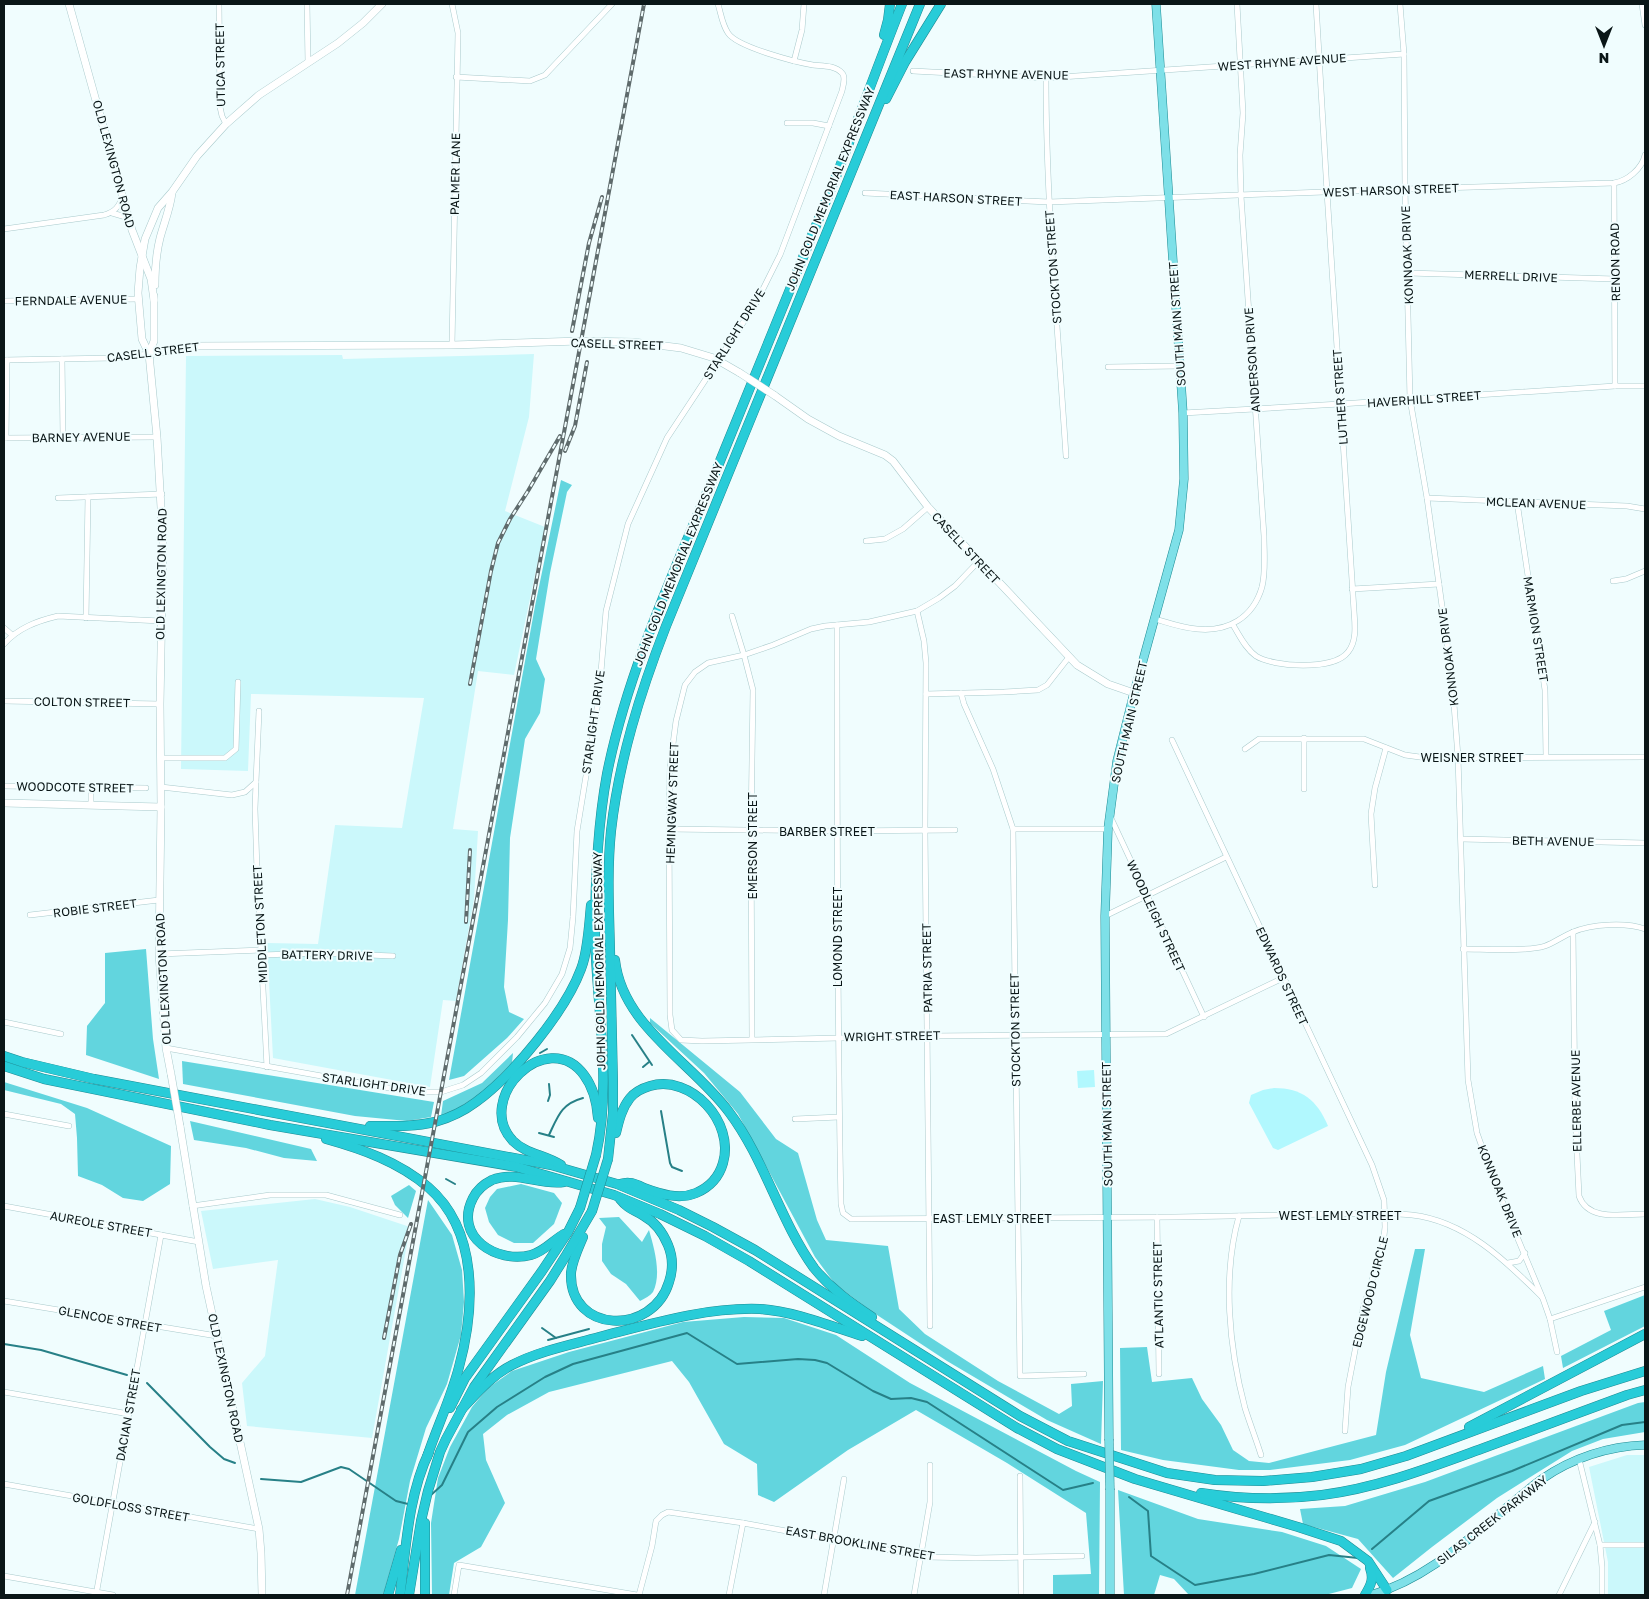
<svg xmlns="http://www.w3.org/2000/svg" width="1649" height="1599" font-family="'Golos Text',sans-serif">
  <style>
    .built { fill: #cbf8fb }
    .green { fill: #b1f8fe }
    .forest { fill: #62d5de }
    .lines { fill: none; stroke-linecap: round; stroke-linejoin: round }
    .stream { stroke: #278087; stroke-width: 2 }
    .street-casing { stroke: #a9cacc; stroke-width: 6 }
    .secondary-casing { stroke: #a9cacc; stroke-width: 8 }
    .primary-casing { stroke: #1e8c94; stroke-width: 9 }
    .highway-casing { stroke: #1e8c94; stroke-width: 10 }
    .street { stroke: #fff; stroke-width: 5 }
    .secondary { stroke: #fff; stroke-width: 7 }
    .primary { stroke: #7ee0e8; stroke-width: 8 }
    .highway { stroke: #28ccd8; stroke-width: 9 }
    .rail-casing { stroke: #5f6b6c; stroke-width: 4 }
    .rail { stroke: #f0fdfe; stroke-width: 2; stroke-dasharray: 5.5; stroke-linecap: butt }
    .secondary-bridge-casing { stroke: #a9cacc; stroke-width: 8; stroke-linecap: butt }
    .primary-bridge-casing { stroke: #1e8c94; stroke-width: 9; stroke-linecap: butt }
    .highway-bridge-casing { stroke: #1e8c94; stroke-width: 10; stroke-linecap: butt }
    .secondary-bridge { stroke: #fff; stroke-width: 7 }
    .primary-bridge { stroke: #7ee0e8; stroke-width: 8 }
    .highway-bridge { stroke: #28ccd8; stroke-width: 9 }
    .labels { text-anchor: middle; dominant-baseline: central; stroke-width: 4; stroke-linejoin: round; paint-order: stroke }
    .street-label { font-size: 12px; fill: #0a1617; stroke: #f0fdfe }
  </style>
  <rect width="100%" height="100%" fill="#f0fdfe"/>
  <g class="built">
    <path d="M534 354 529 417 505 511 545 527 514 675 478 671 453 829 478 831 474 899 456 1001 443 1000 430 1087 273 1058 267 943 318 944 335 825 402 828 424 698 251 694 248 771 181 769 186 356 342 355 343 359Z"/>
    <path d="M315 1199 350 1207 410 1227 372 1438 247 1426 242 1383 265 1356 278 1260 213 1269 201 1211Z"/>
    <path d="M1627 1455H1645V1595H1608V1562L1589 1467Z"/>
  </g>
  <g class="green">
    <path d="M1094 1070 1095 1087 1078 1088 1077 1071Z"/>
    <path d="M1274 1088C1302 1088 1317 1100 1328 1126L1278 1150 1273 1148 1249 1103 1251 1095 1263 1090Z"/>
  </g>
  <g class="forest">
    <path d="M561 480 572 485 567 492 550 573 536 659 545 679 540 713 525 739 510 838 508 920 504 987 509 1012 524 1019 507 1038 464 1076 449 1080 535 606Z"/>
    <path d="M146 949 153 1039 159 1079 86 1055 87 1026 105 1003V953Z"/>
    <path d="M650 1018 740 1092 776 1139 798 1153 817 1220 826 1240 888 1246 899 1309 925 1334 998 1381 1059 1414 1072 1406 1071 1384 1103 1381 1101 1444 1047 1420 947 1361 871 1311 835 1284 815 1257 738 1114 704 1073 650 1023Z"/>
    <path d="M513 1053 512 1063 483 1092 457 1109 441 1116 443 1101 482 1083Z"/>
    <path d="M182 1061 434 1102 431 1117 407 1121 355 1116 183 1084Z"/>
    <path d="M4 1082 87 1108 171 1146 170 1184 143 1201 123 1198 102 1185 78 1176 77 1138 75 1114 61 1104 4 1090Z"/>
    <path d="M190 1121 311 1149 317 1161 284 1158 246 1148 194 1140Z"/>
    <path d="M521 1184 554 1193 562 1203 554 1224 533 1243H514L498 1235 489 1222 485 1208 490 1197 497 1189Z"/>
    <path d="M409 1185 416 1191 408 1218 395 1205 391 1196Z"/>
    <path d="M428 1200 452 1235 462 1270 464 1302 461 1335 447 1384 426 1428 410 1481 399 1539 383 1595H355Z"/>
    <path d="M619 1217 642 1242 649 1230C654 1248 662 1274 653 1292 650 1296 645 1298 640 1301L626 1284 611 1274 602 1261V1244L606 1227 599 1218Z"/>
    <path d="M1415 1249H1425L1410 1335 1421 1378 1484 1392 1543 1366 1545 1379 1405 1445 1350 1460 1270 1470H1239L1163 1460 1121 1450 1120 1348 1147 1347 1152 1382 1192 1378 1202 1399 1221 1425 1233 1450 1249 1461 1269 1463 1376 1435 1386 1372Z"/>
    <path d="M1645 1295V1326L1563 1368 1561 1356 1611 1330 1604 1311Z"/>
    <path d="M744 1317 784 1318 836 1335 910 1383 1076 1471 1100 1482 1099 1595H1053V1575L1091 1574 1086 1513 1007 1463 916 1410 848 1450 774 1502 758 1495 757 1464 724 1444 689 1382 672 1361 549 1392 507 1415 483 1434 486 1460 505 1503 481 1547 454 1563 449 1595H432L431 1523 438 1478 450 1447 472 1407 488 1388 512 1371 569 1352 683 1322Z"/>
    <path d="M1645 1402V1432L1603 1439 1572 1451 1497 1498 1432 1547 1393 1578 1358 1539 1303 1524 1300 1509 1345 1506 1425 1482 1638 1403Z"/>
    <path d="M1118 1490 1198 1519 1282 1532 1326 1546 1361 1569 1352 1588 1325 1595H1189L1174 1579 1160 1575 1154 1595H1124Z"/>
  </g>
  <g class="lines">
    <g class="stream">
      <path d="M632 1035 652 1065"/>
      <path d="M540 1053 547 1049"/>
      <path d="M643 1067 649 1062"/>
      <path d="M548 1101 550 1095 549 1084"/>
      <path d="M661 1111 670 1163 672 1167 682 1171"/>
      <path d="M539 1133 554 1137"/>
      <path d="M549 1135C558 1116 561 1104 583 1098"/>
      <path d="M446 1179 455 1184"/>
      <path d="M542 1328 556 1338"/>
      <path d="M548 1340 589 1329"/>
      <path d="M4 1344 41 1350 127 1375"/>
      <path d="M147 1383 210 1447 224 1459 235 1463"/>
      <path d="M261 1479 301 1482 341 1467 349 1469 396 1501 408 1504"/>
      <path d="M431 1495 442 1485 468 1432 497 1407 545 1377 573 1364 687 1333 737 1364 798 1359 815 1360 827 1363 873 1391 891 1399 911 1398 927 1402 1063 1490 1093 1483"/>
      <path d="M1129 1497 1148 1511 1151 1556 1195 1585 1254 1574 1329 1555 1358 1558"/>
      <path d="M1372 1549 1429 1501 1512 1471 1622 1425 1645 1422"/>
    </g>
    <g class="street-casing">
      <g id="street">
        <path d="M219 4 220 107 222 116 226 124"/>
        <path d="M307 4 308 63"/>
        <path d="M452 4 458 33 452 345"/>
        <path d="M1400 4 1404 54 1405 189 1410 399 1427 498 1452 678 1458 757 1468 1080 1477 1133 1495 1184 1543 1299 1550 1319 1557 1352"/>
        <path d="M1642 4 1645 25"/>
        <path d="M794 61 802 30 804 4"/>
        <path d="M913 71 1046 78 1404 54"/>
        <path d="M456 77 530 81 545 75 612 4"/>
        <path d="M1046 78C1046 204 1058 330 1066 456"/>
        <path d="M787 123H813L829 126"/>
        <path d="M1614 183 1615 386"/>
        <path d="M865 193 1049 202 1405 189 1614 183C1627 181 1642 169 1645 155"/>
        <path d="M112 213 129 218"/>
        <path d="M4 229 104 215C114 212 120 207 122 196"/>
        <path d="M1408 273 1615 279"/>
        <path d="M4 301 138 299"/>
        <path d="M62 359 63 437"/>
        <path d="M4 360 113 358 149 354"/>
        <path d="M1108 367 1179 366"/>
        <path d="M1183 413 1340 404 1615 386H1645"/>
        <path d="M4 438 157 437"/>
        <path d="M6 438 7 360"/>
        <path d="M58 498 162 494"/>
        <path d="M1427 498 1627 506 1645 509"/>
        <path d="M1517 502 1545 690 1546 757"/>
        <path d="M866 541 885 539 903 529 928 507"/>
        <path d="M978 562 955 586 939 598 917 611 869 622 825 626 811 629 773 645 744 655 708 663 695 672 685 685 676 721 670 767 669 829 670 1015 672 1030 681 1040 702 1041 928 1036 1166 1034 1283 978"/>
        <path d="M1613 581 1626 579 1645 571"/>
        <path d="M1352 589 1439 584"/>
        <path d="M917 611 924 641 926 663 925 831 930 1326"/>
        <path d="M732 616 744 655 753 690 751 830 752 1039"/>
        <path d="M86 618 88 497"/>
        <path d="M1155 619C1169 623 1182 628 1197 629 1228 632 1253 618 1262 587 1266 571 1264 553 1264 536L1241 196 1240 155 1243 113 1237 4"/>
        <path d="M837 625C837 818 837 1011 841 1204L843 1213 851 1219 1175 1217 1384 1213C1393 1214 1403 1214 1412 1215 1465 1221 1505 1260 1541 1296"/>
        <path d="M1233 625C1240 636 1245 648 1256 656 1273 667 1334 671 1348 652 1357 641 1355 625 1354 611L1327 192 1316 4"/>
        <path d="M4 628 12 635"/>
        <path d="M4 644C18 628 37 621 58 616L161 621"/>
        <path d="M961 693 964 704 993 769 1013 829 1020 1376 1084 1374"/>
        <path d="M926 694 1004 692 1038 690 1047 685 1069 657"/>
        <path d="M4 701 160 704"/>
        <path d="M1304 738V789"/>
        <path d="M1172 740 1372 1165 1384 1200 1385 1227 1383 1245 1363 1309 1348 1387 1345 1431"/>
        <path d="M1245 749 1259 739H1364L1405 755 1427 758 1645 757"/>
        <path d="M161 758H225L236 749 238 682"/>
        <path d="M256 782 255 809 257 871 267 1067"/>
        <path d="M4 786 146 788"/>
        <path d="M91 787V805"/>
        <path d="M161 787 232 795 245 792 256 782 259 711"/>
        <path d="M1110 816 1204 1017"/>
        <path d="M669 829 837 831 955 830"/>
        <path d="M1013 829H1108"/>
        <path d="M1461 839 1645 843"/>
        <path d="M1375 885 1371 814 1375 788 1386 748"/>
        <path d="M30 915 159 900"/>
        <path d="M1105 916 1226 857"/>
        <path d="M1573 932 1575 1112 1579 1196C1588 1222 1623 1214 1645 1214"/>
        <path d="M1463 949C1484 949 1527 952 1545 946 1554 943 1563 936 1573 932 1592 924 1626 922 1645 929"/>
        <path d="M159 954 261 950"/>
        <path d="M262 955 320 953 393 956"/>
        <path d="M4 1022 61 1034"/>
        <path d="M166 1048 377 1086 413 1092H441L463 1085 481 1073 517 1037 545 1003 562 974 570 948 573 917 577 831 599 696 606 611 628 524 667 438 756 303 780 255 842 91C843 86 846 77 842 73 835 65 822 66 813 65 795 62 737 47 728 33 722 24 721 14 718 4"/>
        <path d="M4 1114 69 1126"/>
        <path d="M795 1119 839 1117"/>
        <path d="M4 1206 199 1242"/>
        <path d="M192 1206 270 1195H326L400 1215"/>
        <path d="M1239 1216C1222 1276 1229 1348 1245 1408 1250 1424 1256 1439 1261 1455"/>
        <path d="M1157 1217 1159 1374"/>
        <path d="M1508 1263 1519 1261 1525 1253"/>
        <path d="M4 1301 217 1336"/>
        <path d="M1550 1319 1645 1287"/>
        <path d="M4 1392 129 1414"/>
        <path d="M1579 1459 1600 1545 1602 1567V1595"/>
        <path d="M1020 1476 1021 1595"/>
        <path d="M4 1484 259 1529"/>
        <path d="M1600 1545H1645"/>
        <path d="M4 1576 113 1595"/>
        <path d="M96 1595 161 1235"/>
        <path d="M454 1595 459 1565 637 1595"/>
        <path d="M639 1595 652 1546 656 1521 662 1515 668 1512 743 1523 927 1557 976 1558 1082 1556"/>
        <path d="M729 1595 743 1523"/>
        <path d="M824 1595 844 1479"/>
        <path d="M914 1595 930 1502V1465"/>
        <path d="M1559 1595 1595 1522"/>
      </g>
    </g>
    <g class="secondary-casing">
      <g id="secondary">
        <path d="M69 4 132 230 151 279 154 300"/>
        <path d="M155 285C155 269 156 254 160 238 164 223 170 209 172 193"/>
        <path d="M149 354 192 346 452 345 580 341 633 342 681 348 714 358 740 373"/>
        <path d="M149 354 154 341V296"/>
        <path d="M774 395 808 419 839 436 885 455 893 461 928 507 1077 665 1108 684 1134 693"/>
        <path d="M4 803 161 807"/>
        <path d="M171 1074 166 1048 159 954 161 807 160 704 163 543 157 437 149 354 142 339 138 293 140 268 145 239 158 208 172 192 197 156 226 124 259 95 338 43 363 23 382 4"/>
        <path d="M180 1126 206 1286 259 1529 261 1553 262 1595"/>
      </g>
    </g>
    <g class="primary-casing">
      <g id="primary">
        <path d="M1109 1439 1105 916 1108 829 1117 761 1134 693 1179 530 1184 479 1183 413 1156 4"/>
        <path d="M1110 1490V1595"/>
        <path d="M1371 1595C1427 1579 1468 1539 1512 1503 1522 1495 1532 1486 1542 1479 1572 1458 1609 1446 1645 1445"/>
      </g>
    </g>
    <g class="highway-casing">
      <g id="highway">
        <path d="M884 35 888 20 890 4"/>
        <path d="M886 99 905 62 941 4"/>
        <path d="M615 960C622 1026 693 1063 729 1112 764 1158 780 1221 814 1268 830 1288 851 1303 872 1317"/>
        <path d="M4 1056 22 1062 94 1079 551 1165 617 1184 679 1210 713 1227 755 1250 1020 1416 1068 1441 1167 1473 1215 1480 1263 1481 1312 1477 1361 1469 1406 1456 1581 1391 1645 1371"/>
        <path d="M4 1066 44 1079 270 1125 517 1167 614 1195 660 1214 705 1236 749 1261 1017 1428 1057 1449 1135 1479 1298 1527 1341 1541 1368 1561 1387 1590"/>
        <path d="M370 1126C392 1126 413 1127 435 1122 449 1118 464 1111 476 1102 513 1075 565 1012 581 969 588 951 589 925 591 905"/>
        <path d="M616 1133C619 1120 622 1108 630 1098 635 1092 643 1088 650 1086 691 1074 735 1122 723 1163 719 1177 710 1187 696 1193 679 1200 660 1194 644 1188 640 1186 634 1183 630 1183 626 1182 622 1184 618 1184"/>
        <path d="M326 1139C362 1149 399 1162 428 1187 479 1231 475 1308 459 1367 451 1398 437 1427 427 1457"/>
        <path d="M596 1155C612 1084 597 1010 595 937 595 883 597 828 607 774 628 668 677 566 718 466 757 369 798 272 837 174 859 117 880 60 902 4"/>
        <path d="M608 1159 613 1113V1082C612 1037 611 993 610 949 609 909 607 870 611 831 619 760 640 693 666 626L920 4"/>
        <path d="M561 1165C546 1155 526 1154 513 1141 473 1099 547 1025 584 1075 593 1087 597 1103 598 1118"/>
        <path d="M564 1234C552 1241 545 1251 531 1255 497 1264 453 1237 473 1198 477 1190 484 1184 492 1180 516 1170 540 1186 564 1182"/>
        <path d="M583 1237C578 1249 572 1261 571 1273 569 1334 653 1336 669 1282 673 1270 673 1257 668 1245 663 1233 655 1222 644 1216 633 1209 629 1210 620 1199"/>
        <path d="M450 1408 465 1378 542 1271 568 1232 580 1208"/>
        <path d="M461 1410C477 1393 492 1375 512 1365 539 1351 570 1345 599 1337 650 1324 706 1307 760 1309 793 1311 830 1326 862 1336"/>
        <path d="M1469 1427 1645 1334"/>
        <path d="M1201 1493C1240 1499 1282 1500 1322 1495 1377 1488 1429 1468 1481 1449 1530 1431 1578 1413 1627 1395L1645 1390"/>
        <path d="M388 1595 401 1550"/>
        <path d="M400 1595C406 1548 408 1496 429 1452"/>
        <path d="M409 1595 421 1521 428 1491 440 1452 446 1439 474 1387 550 1281 565 1257 592 1211"/>
        <path d="M425 1595V1523"/>
        <path d="M1365 1595C1371 1585 1374 1579 1370 1568"/>
      </g>
    </g>
    <use href="#street" class="street"/>
    <use href="#secondary" class="secondary"/>
    <use href="#primary" class="primary"/>
    <use href="#highway" class="highway"/>
    <g class="rail-casing">
      <g id="rail">
        <path d="M572 331 589 243 602 197"/>
        <path d="M565 451 575 426 587 362"/>
        <path d="M470 684 491 571 498 543 510 519 528 491 560 436"/>
        <path d="M466 922 470 850"/>
        <path d="M384 1338 400 1255 411 1224"/>
        <path d="M347 1595 644 4"/>
      </g>
    </g>
    <use href="#rail" class="rail"/>
    <g class="secondary-bridge-casing">
      <g id="secondary-bridge">
        <path d="M740 373 774 395"/>
        <path d="M171 1074 180 1126"/>
      </g>
    </g>
    <g class="primary-bridge-casing">
      <path id="primary-bridge" d="M1109 1439 1110 1490"/>
    </g>
    <g class="highway-bridge-casing">
      <g id="highway-bridge">
        <path d="M580 1208 596 1155"/>
        <path d="M592 1211 608 1159"/>
      </g>
    </g>
    <use href="#secondary-bridge" class="secondary-bridge"/>
    <use href="#primary-bridge" class="primary-bridge"/>
    <use href="#highway-bridge" class="highway-bridge"/>
  </g>
  <g class="labels">
    <g class="street-label">
      <text transform="translate(1282 62) rotate(-4)">WEST RHYNE AVENUE</text>
      <text transform="translate(220 65) rotate(-91)">UTICA STREET</text>
      <text transform="translate(1006 74) rotate(1)">EAST RHYNE AVENUE</text>
      <text transform="translate(114 164) rotate(75)">OLD LEXINGTON ROAD</text>
      <text transform="translate(455 174) rotate(-89)">PALMER LANE</text>
      <text transform="translate(830 189) rotate(-68)">JOHN GOLD MEMORIAL EXPRESSWAY</text>
      <text transform="translate(1391 190) rotate(-2)">WEST HARSON STREET</text>
      <text transform="translate(956 198) rotate(3)">EAST HARSON STREET</text>
      <text transform="translate(1407 255) rotate(-92)">KONNOAK DRIVE</text>
      <text transform="translate(1615 262) rotate(-91)">RENON ROAD</text>
      <text transform="translate(1053 267) rotate(-94)">STOCKTON STREET</text>
      <text transform="translate(1511 276) rotate(2)">MERRELL DRIVE</text>
      <text transform="translate(71 300) rotate(-1)">FERNDALE AVENUE</text>
      <text transform="translate(1177 324) rotate(-94)">SOUTH MAIN STREET</text>
      <text transform="translate(734 334) rotate(-58)">STARLIGHT DRIVE</text>
      <text transform="translate(617 344) rotate(2)">CASELL STREET</text>
      <text transform="translate(153 352) rotate(-7)">CASELL STREET</text>
      <text transform="translate(1252 360) rotate(-94)">ANDERSON DRIVE</text>
      <text transform="translate(1340 397) rotate(-94)">LUTHER STREET</text>
      <text transform="translate(1424 399) rotate(-4)">HAVERHILL STREET</text>
      <text transform="translate(81 437) rotate(-1)">BARNEY AVENUE</text>
      <text transform="translate(1536 503) rotate(2)">MCLEAN AVENUE</text>
      <text transform="translate(966 548) rotate(47)">CASELL STREET</text>
      <text transform="translate(678 564) rotate(-68)">JOHN GOLD MEMORIAL EXPRESSWAY</text>
      <text transform="translate(161 574) rotate(-89)">OLD LEXINGTON ROAD</text>
      <text transform="translate(1536 629) rotate(81)">MARMION STREET</text>
      <text transform="translate(1448 657) rotate(-97)">KONNOAK DRIVE</text>
      <text transform="translate(82 702) rotate(1)">COLTON STREET</text>
      <text transform="translate(593 722) rotate(-82)">STARLIGHT DRIVE</text>
      <text transform="translate(1129 722) rotate(-77)">SOUTH MAIN STREET</text>
      <text x="1472" y="757">WEISNER STREET</text>
      <text transform="translate(75 787) rotate(1)">WOODCOTE STREET</text>
      <text transform="translate(672 803) rotate(-88)">HEMINGWAY STREET</text>
      <text x="827" y="831">BARBER STREET</text>
      <text transform="translate(1553 841) rotate(1)">BETH AVENUE</text>
      <text transform="translate(752 846) rotate(-90)">EMERSON STREET</text>
      <text transform="translate(95 908) rotate(-7)">ROBIE STREET</text>
      <text transform="translate(1156 916) rotate(65)">WOODLEIGH STREET</text>
      <text transform="translate(260 924) rotate(-93)">MIDDLETON STREET</text>
      <text transform="translate(837 937) rotate(-90)">LOMOND STREET</text>
      <text transform="translate(327 955) rotate(1)">BATTERY DRIVE</text>
      <text transform="translate(599 961) rotate(-91)">JOHN GOLD MEMORIAL EXPRESSWAY</text>
      <text transform="translate(927 968) rotate(-91)">PATRIA STREET</text>
      <text transform="translate(1282 976) rotate(65)">EDWARDS STREET</text>
      <text transform="translate(163 979) rotate(-93)">OLD LEXINGTON ROAD</text>
      <text transform="translate(1015 1030) rotate(-91)">STOCKTON STREET</text>
      <text transform="translate(892 1036) rotate(-1)">WRIGHT STREET</text>
      <text transform="translate(374 1084) rotate(8)">STARLIGHT DRIVE</text>
      <text transform="translate(1576 1101) rotate(-91)">ELLERBE AVENUE</text>
      <text transform="translate(1107 1124) rotate(-91)">SOUTH MAIN STREET</text>
      <text transform="translate(1500 1191) rotate(68)">KONNOAK DRIVE</text>
      <text x="1340" y="1215">WEST LEMLY STREET</text>
      <text x="992" y="1218">EAST LEMLY STREET</text>
      <text transform="translate(101 1224) rotate(10)">AUREOLE STREET</text>
      <text transform="translate(1370 1292) rotate(-76)">EDGEWOOD CIRCLE</text>
      <text transform="translate(1158 1295) rotate(-91)">ATLANTIC STREET</text>
      <text transform="translate(110 1319) rotate(10)">GLENCOE STREET</text>
      <text transform="translate(226 1378) rotate(78)">OLD LEXINGTON ROAD</text>
      <text transform="translate(128 1415) rotate(-80)">DACIAN STREET</text>
      <text transform="translate(131 1507) rotate(10)">GOLDFLOSS STREET</text>
      <text transform="translate(1492 1520) rotate(-38)">SILAS CREEK PARKWAY</text>
      <text transform="translate(860 1543) rotate(10)">EAST BROOKLINE STREET</text>
    </g>
  </g>
  <rect width="1649" height="1599" fill="none" stroke="#0a1617" stroke-width="10"/>
  <g transform="translate(1604 45) rotate(180)" stroke="#f0fdfe" stroke-width="4" paint-order="stroke">
  <path d="M0-4L9 19L0 12L-9 19Z" fill="#0a1617"/>
  <text y="-8" font-size="14" font-weight="bold" text-anchor="middle" fill="#0a1617">N</text>
  </g>
</svg>
